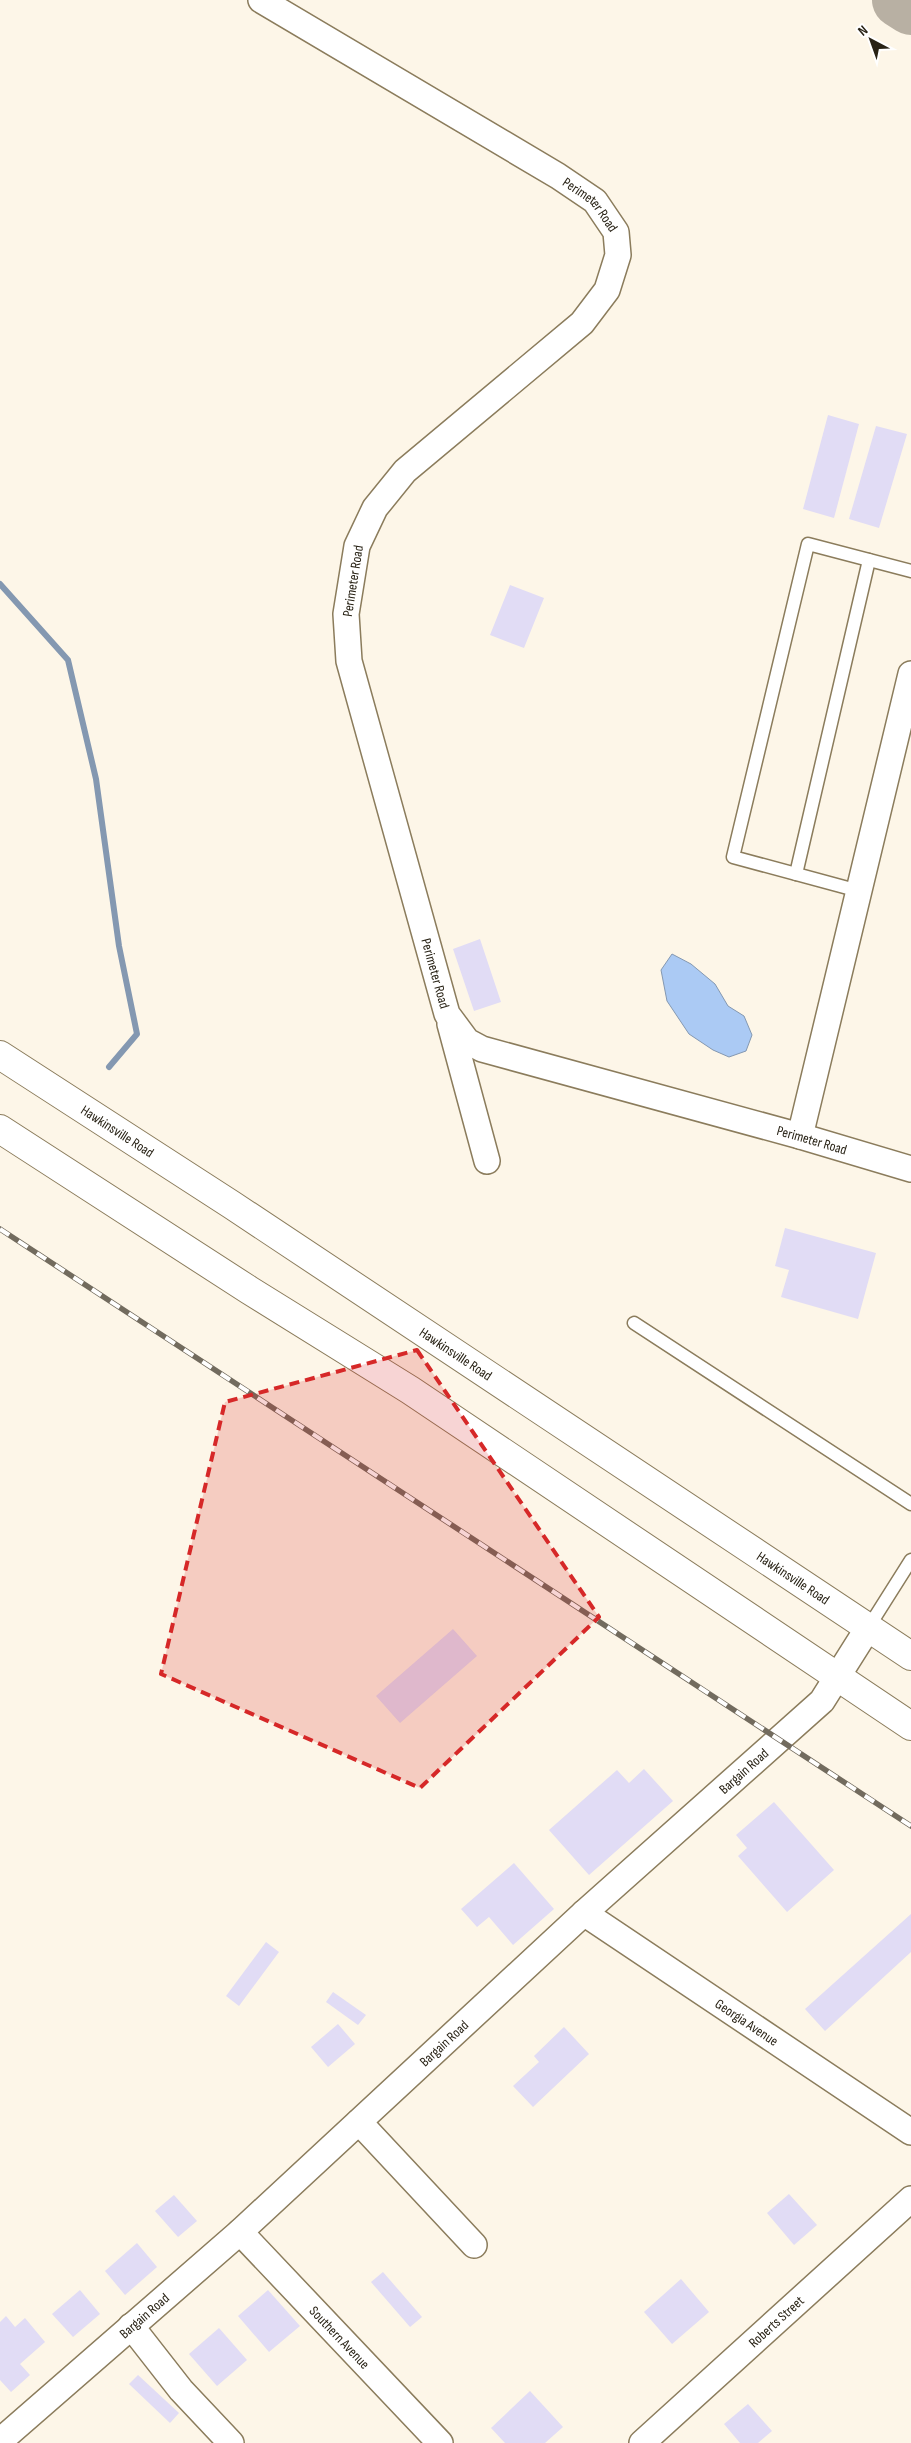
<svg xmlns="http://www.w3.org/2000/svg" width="911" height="2443" font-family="'Sofia Sans Condensed',sans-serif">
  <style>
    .water { fill: #abcaf4; stroke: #8498b1 }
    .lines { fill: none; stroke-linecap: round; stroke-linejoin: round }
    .stream { stroke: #8498b1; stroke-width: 6 }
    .taxiway { stroke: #b8b0a3; stroke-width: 56 }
    .building { fill: #e1dcf5 }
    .service-casing { stroke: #8b7c5c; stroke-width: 15 }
    .minor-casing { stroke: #8b7c5c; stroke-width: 28 }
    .primary-casing { stroke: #8b7c5c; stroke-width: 30 }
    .service { stroke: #fff; stroke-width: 12 }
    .minor { stroke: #fff; stroke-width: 25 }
    .primary { stroke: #fff; stroke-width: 28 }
    .rail-casing { stroke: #726b5e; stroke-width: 5.5 }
    .rail { stroke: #fff; stroke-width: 4; stroke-dasharray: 11; stroke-linecap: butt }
    .marked { fill: #d62828; fill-opacity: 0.2; stroke: #d62828; stroke-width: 4; stroke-dasharray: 10 6; stroke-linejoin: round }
    .labels { text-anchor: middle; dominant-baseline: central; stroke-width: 4; stroke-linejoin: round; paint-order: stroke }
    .street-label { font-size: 14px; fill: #282215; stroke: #fff }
  </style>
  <rect width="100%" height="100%" fill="#fdf6e8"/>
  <path class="water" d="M672 954 691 964 715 984 728 1006 744 1016 752 1035 746 1051 729 1057 713 1050 689 1034 667 1001 661 970Z"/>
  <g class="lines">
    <path class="stream" d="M0 584 68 660 96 779 119 946 137 1034 109 1067"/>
    <path class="taxiway" d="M900 0 911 7"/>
  </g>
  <g class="building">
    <path d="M828 415 859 424 834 518 803 509Z"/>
    <path d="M876 426 907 434 879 528 849 519Z"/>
    <path d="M510 585 544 598 524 648 490 635Z"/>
    <path d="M480 939 501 1002 474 1011 453 949Z"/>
    <path d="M785 1228 876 1253 858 1319 781 1297 789 1270 775 1266Z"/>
    <path d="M453 1629 477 1656 400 1723 376 1696Z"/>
    <path d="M644 1769 673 1801 589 1875 549 1830 617 1770 629 1783Z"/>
    <path d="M774 1802 834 1870 787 1912 738 1856 747 1848 736 1835Z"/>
    <path d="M514 1863 554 1909 513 1945 489 1917 477 1927 461 1909Z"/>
    <path d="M911 1914V1952L825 2031 805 2009Z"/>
    <path d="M266 1942 279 1952 239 2006 226 1996Z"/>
    <path d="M333 1992 366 2015 358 2025 326 2002Z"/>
    <path d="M338 2024 355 2044 328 2067 311 2047Z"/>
    <path d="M564 2027 589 2054 533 2107 513 2086 539 2062 534 2056Z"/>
    <path d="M789 2194 817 2225 794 2245 767 2213Z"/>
    <path d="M174 2195 197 2221 178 2237 155 2211Z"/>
    <path d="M137 2243 157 2267 125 2295 105 2271Z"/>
    <path d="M383 2272 422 2317 410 2327 371 2282Z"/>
    <path d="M681 2279 709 2312 672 2344 644 2312Z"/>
    <path d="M80 2290 100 2314 73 2337 52 2314Z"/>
    <path d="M268 2290 300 2326 269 2352 238 2316Z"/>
    <path d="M6 2316 15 2327 25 2318 45 2342 20 2364 30 2375 11 2392 0 2380V2322Z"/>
    <path d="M219 2328 247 2360 217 2386 189 2354Z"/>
    <path d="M138 2375 179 2413 170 2423 129 2384Z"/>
    <path d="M530 2391 563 2427 545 2443H505L491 2428Z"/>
    <path d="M748 2404 772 2431 758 2443H740L724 2424Z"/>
  </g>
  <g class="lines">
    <g class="service-casing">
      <g id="service">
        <path d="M796 874 869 560"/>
        <path d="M859 891 733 857 808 544 911 571"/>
        <path d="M634 1323 911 1504"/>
        <path d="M868 1628 911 1560"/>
      </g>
    </g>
    <g class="minor-casing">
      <g id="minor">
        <path id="s1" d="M261 0 558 176 595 201 616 232 618 255 607 290 582 323 405 471 375 508 357 546 346 614 349 661 447 1014 467 1041 482 1049 800 1136 911 1169"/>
        <path d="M450 1024 487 1161"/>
        <path d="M800 1136 911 674"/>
        <path id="s2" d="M584 1913 911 2132"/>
        <path d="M359 2122 474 2245"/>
        <path id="s3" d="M240 2232 440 2443"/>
        <path d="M131 2326 181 2390 231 2443"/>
        <path id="s4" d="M0 2441 240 2232 584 1913 822 1701 868 1628"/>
        <path id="s5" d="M642 2443 911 2199"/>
      </g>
    </g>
    <g class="primary-casing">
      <g id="primary">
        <path id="s6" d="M0 1055 232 1205 911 1656"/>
        <path d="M0 1129 249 1290 410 1390 911 1726"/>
      </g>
    </g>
    <use href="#service" class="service"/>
    <use href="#minor" class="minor"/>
    <use href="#primary" class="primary"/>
    <g class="rail-casing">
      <path id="rail" d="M0 1229 911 1826"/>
    </g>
    <use href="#rail" class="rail"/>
  </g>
  <path class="marked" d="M417 1350 599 1617 420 1788 161 1674 225 1402Z"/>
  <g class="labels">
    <g class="street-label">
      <text stroke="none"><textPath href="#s1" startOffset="389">Perimeter Road</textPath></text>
      <text transform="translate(353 581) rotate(-81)">Perimeter Road</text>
      <text stroke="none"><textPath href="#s1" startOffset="1289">Perimeter Road</textPath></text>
      <text stroke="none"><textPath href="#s6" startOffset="140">Hawkinsville Road</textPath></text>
      <text stroke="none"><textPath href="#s1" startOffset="1724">Perimeter Road</textPath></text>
      <text stroke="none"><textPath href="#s6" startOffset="545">Hawkinsville Road</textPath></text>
      <text stroke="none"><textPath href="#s6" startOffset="950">Hawkinsville Road</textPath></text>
      <text stroke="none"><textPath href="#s4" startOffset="1001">Bargain Road</textPath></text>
      <text stroke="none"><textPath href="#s2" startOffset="196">Georgia Avenue</textPath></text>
      <text stroke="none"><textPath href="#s4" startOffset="596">Bargain Road</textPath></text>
      <text stroke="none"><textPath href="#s4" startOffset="191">Bargain Road</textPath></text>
      <text stroke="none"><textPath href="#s5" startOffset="181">Roberts Street</textPath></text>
      <text stroke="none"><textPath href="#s3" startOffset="145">Southern Avenue</textPath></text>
    </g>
  </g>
  <g transform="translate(871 40) rotate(319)" stroke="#ffffff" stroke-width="4" paint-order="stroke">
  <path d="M0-4L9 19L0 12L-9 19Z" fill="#282215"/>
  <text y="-8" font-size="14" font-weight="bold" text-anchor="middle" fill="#282215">N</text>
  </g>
</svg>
